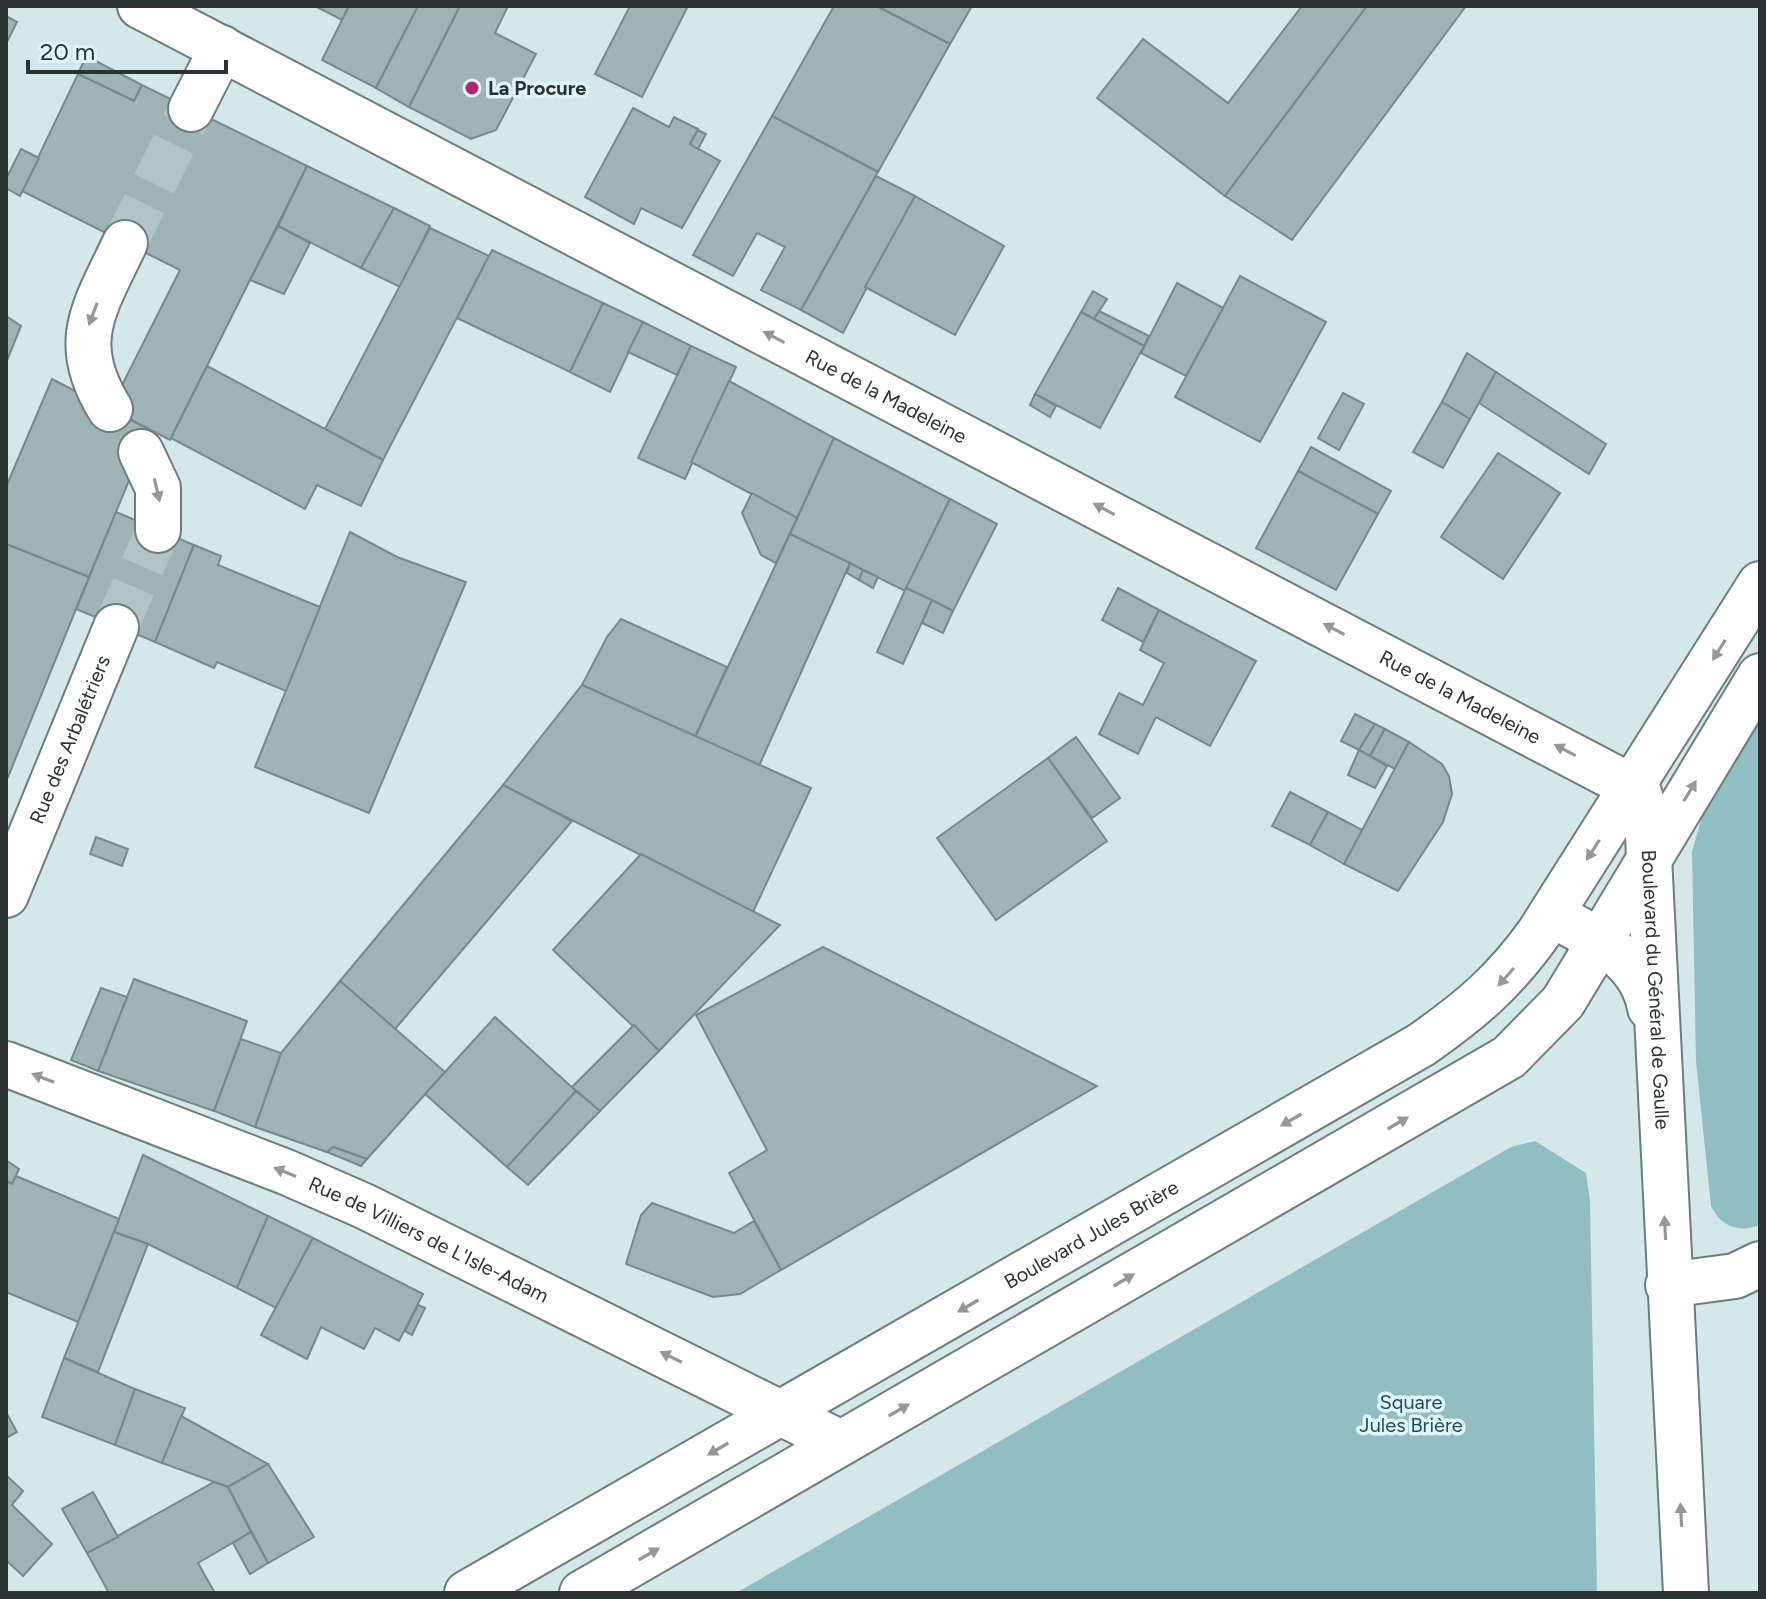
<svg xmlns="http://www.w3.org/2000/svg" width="1766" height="1599" font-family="Figtree,sans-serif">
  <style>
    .green { fill: #91bec3 }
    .building { fill: #9fb2b4; stroke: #76898b; stroke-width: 2 }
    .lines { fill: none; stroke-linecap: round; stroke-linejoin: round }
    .minor-tunnel { stroke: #b2c4c5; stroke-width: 44; stroke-dasharray: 44 22; stroke-linecap: butt }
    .minor-casing { stroke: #6b7d7f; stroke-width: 48 }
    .secondary-casing { stroke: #6b7d7f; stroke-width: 48 }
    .minor { stroke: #fff; stroke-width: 44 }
    .secondary { stroke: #fff; stroke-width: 44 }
    .oneway { fill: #949898 }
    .poi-dot { fill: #af286d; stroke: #e1f5f8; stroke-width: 3 }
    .labels { text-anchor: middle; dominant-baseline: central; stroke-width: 7; stroke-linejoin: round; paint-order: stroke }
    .poi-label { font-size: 20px; font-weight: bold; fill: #2a3232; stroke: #e1f5f8; text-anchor: start }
    .street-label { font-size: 20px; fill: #2a3232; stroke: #e1f5f8 }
    .park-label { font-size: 20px; fill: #185055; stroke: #e1f5f8 }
  </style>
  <rect width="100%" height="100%" fill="#d4e8ea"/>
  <g class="green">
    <path d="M1760 708V1225C1739 1233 1721 1227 1711 1206L1696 1061 1692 852 1705 806Z"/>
    <path d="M1535 1141 1586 1173 1590 1201 1597 1593H736L1511 1147Z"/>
  </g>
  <g class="building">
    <path d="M315 6H349L342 20Z"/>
    <path d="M349 6H418L376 88 322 60Z"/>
    <path d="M418 6H460L409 107 376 88Z"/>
    <path d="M460 6H508L495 33 536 54 496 130 471 139 409 107Z"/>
    <path d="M630 6H688L642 97 595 74Z"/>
    <path d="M834 6H877L950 44 878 172 772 116Z"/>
    <path d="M877 6H972L950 44Z"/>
    <path d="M1302 6H1367L1225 196 1097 98 1143 39 1228 103Z"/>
    <path d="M1367 6H1466L1292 240 1225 196Z"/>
    <path d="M6 16 17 22 6 44Z"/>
    <path d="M86 56 142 85 134 101 78 74Z"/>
    <path d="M78 74 134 101 142 85 307 166 170 440 110 409 180 270 22 191Z"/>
    <path d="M633 108 669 127 674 117 698 129 690 144 720 161 682 228 641 208 634 224 585 197Z"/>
    <path d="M772 116 878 172 801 310 761 290 785 247 757 233 733 276 693 255Z"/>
    <path d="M698 130 706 134 698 149 690 144Z"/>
    <path d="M21 149 39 158 20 196 6 188V179Z"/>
    <path d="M307 166 394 208 361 268 278 226Z"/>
    <path d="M876 176 915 196 843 333 801 310Z"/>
    <path d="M915 196 1004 246 955 335 865 287Z"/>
    <path d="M394 208 430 226 400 287 361 268Z"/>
    <path d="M278 226 310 243 284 294 250 280Z"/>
    <path d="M430 228 489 256 383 460 325 429Z"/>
    <path d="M492 250 603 303 570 372 457 318Z"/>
    <path d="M1240 276 1326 322 1260 442 1175 397Z"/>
    <path d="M1177 283 1223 308 1186 376 1141 353Z"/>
    <path d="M1093 291 1107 299 1094 319 1081 312Z"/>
    <path d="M603 303 643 322 610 392 570 372Z"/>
    <path d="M1099 311 1149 336 1144 346 1094 319Z"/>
    <path d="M1081 312 1144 346 1100 428 1035 394Z"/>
    <path d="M6 316 21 326 6 363Z"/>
    <path d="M643 322 691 346 677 375 628 352Z"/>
    <path d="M691 346 736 367 685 479 638 458Z"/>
    <path d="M1467 353 1496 372 1470 419 1442 402Z"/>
    <path d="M207 366 383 460 361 506 317 485 305 509 171 438Z"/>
    <path d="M1496 372 1606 444 1589 474 1479 403Z"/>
    <path d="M52 379 150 430 89 577 6 544V487Z"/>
    <path d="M729 381 834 438 797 518 691 462Z"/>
    <path d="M1343 393 1364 404 1339 450 1318 438Z"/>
    <path d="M1035 394 1056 406 1050 417 1030 405Z"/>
    <path d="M1442 402 1470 419 1443 468 1413 452Z"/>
    <path d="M834 438 950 499 905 591 790 534Z"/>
    <path d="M1311 447 1391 491 1378 514 1298 471Z"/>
    <path d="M1498 453 1560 493 1503 579 1441 537Z"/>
    <path d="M1298 471 1378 514 1336 590 1256 548Z"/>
    <path d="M752 493 797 518 776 563 761 555 742 513Z"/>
    <path d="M950 499 997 524 953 611 906 588Z"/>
    <path d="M116 512 194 545 155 642 76 609Z"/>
    <path d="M350 532 397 557 466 582 369 813 255 767Z"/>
    <path d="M790 534 850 563 759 766 695 737Z"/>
    <path d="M6 544 89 577 8 777 6 776Z"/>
    <path d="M194 545 221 556 218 565 320 607 286 691 217 662 214 668 155 642Z"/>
    <path d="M850 563 863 570 859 580 847 573Z"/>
    <path d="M863 570 878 577 873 588 859 580Z"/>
    <path d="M906 588 932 600 903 664 877 652Z"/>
    <path d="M1118 588 1159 610 1143 642 1102 620Z"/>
    <path d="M932 600 953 611 943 633 922 623Z"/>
    <path d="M1159 610 1256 661 1210 746 1156 717 1138 754 1099 734 1119 693 1143 705 1164 663 1140 650Z"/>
    <path d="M621 619 727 667 695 737 582 685 607 637Z"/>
    <path d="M582 685 811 788 753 912 503 785Z"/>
    <path d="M1355 714 1375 724 1359 750 1341 741Z"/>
    <path d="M1375 724 1385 729 1370 756 1359 750Z"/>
    <path d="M1385 729 1409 742 1395 769 1370 756Z"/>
    <path d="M1076 737 1120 798 1092 818 1048 758Z"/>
    <path d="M1409 742 1442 764 1449 776 1452 794 1443 822 1398 891 1344 864Z"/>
    <path d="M1359 750 1387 766 1375 788 1348 775Z"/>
    <path d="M1048 758 1107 841 996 920 937 838Z"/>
    <path d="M503 785 572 821 395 1029 340 981Z"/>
    <path d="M1290 792 1328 812 1310 845 1272 826Z"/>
    <path d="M1328 812 1362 830 1344 864 1310 845Z"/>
    <path d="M96 837 128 849 122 866 90 854Z"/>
    <path d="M641 854 780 925 659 1051 553 950Z"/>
    <path d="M823 947 1097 1086 781 1270 729 1173 767 1150 696 1015Z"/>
    <path d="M134 979 247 1021 214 1111 98 1071Z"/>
    <path d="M340 981 445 1072 367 1159 333 1147 327 1152 255 1127 281 1053Z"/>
    <path d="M101 988 127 997 98 1071 71 1060Z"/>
    <path d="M495 1017 576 1091 507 1167 425 1094Z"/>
    <path d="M634 1025 659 1051 600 1111 572 1087Z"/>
    <path d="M241 1039 281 1053 255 1127 214 1111Z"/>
    <path d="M576 1091 600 1111 528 1185 507 1167Z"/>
    <path d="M333 1147 367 1159 361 1166 327 1152Z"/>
    <path d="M143 1155 268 1216 237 1288 148 1244 114 1232Z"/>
    <path d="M6 1160 19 1169 12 1184 6 1181Z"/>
    <path d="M16 1176 119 1219 78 1322 6 1292V1181L12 1184Z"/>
    <path d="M652 1203 734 1233 754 1221 781 1270 740 1294 713 1297 626 1264 641 1215Z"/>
    <path d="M268 1216 313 1238 276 1308 237 1288Z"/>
    <path d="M114 1232 148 1244 98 1372 64 1358Z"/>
    <path d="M313 1238 423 1294 399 1341 375 1328 364 1349 321 1327 307 1359 261 1335Z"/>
    <path d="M418 1305 425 1308 412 1335 405 1331Z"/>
    <path d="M64 1358 135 1389 115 1445 42 1417Z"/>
    <path d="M135 1389 185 1408 162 1463 115 1445Z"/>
    <path d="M6 1412 17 1432 6 1438Z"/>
    <path d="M181 1416 268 1464 228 1487 162 1463Z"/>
    <path d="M268 1464 314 1537 268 1563 228 1487Z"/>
    <path d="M6 1475 23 1491 12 1505 52 1544 23 1576 8 1562 6 1565Z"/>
    <path d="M214 1482 228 1487 251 1532 198 1563 215 1593H109L87 1553Z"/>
    <path d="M93 1492 118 1537 87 1553 62 1509Z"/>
    <path d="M251 1532 268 1563 250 1574 233 1543Z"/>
  </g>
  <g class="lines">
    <g class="minor-tunnel">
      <path d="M125 243 191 109"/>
      <path d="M116 627 158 530"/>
    </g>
    <g class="minor-casing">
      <g id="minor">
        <path id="s1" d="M140 6 1638 790 1647 817 1686 1593"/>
        <path d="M191 109 222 48"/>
        <path d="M110 409C68 342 95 307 125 243"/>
        <path d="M141 452 158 488V530"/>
        <path id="s2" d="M6 895 116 627"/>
        <path d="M1552 914C1592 938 1641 956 1650 1008"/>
        <path id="s3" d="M6 1064 286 1172 364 1206 841 1443"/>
        <path d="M1668 1285 1735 1276 1760 1264"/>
      </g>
    </g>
    <g class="secondary-casing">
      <g id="secondary">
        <path id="s4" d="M467 1593 1421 1045C1471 1010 1504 982 1539 933L1760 584"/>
        <path d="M582 1593 1509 1057 1563 1002 1760 676"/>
      </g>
    </g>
    <use href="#minor" class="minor"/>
    <use href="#secondary" class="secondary"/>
  </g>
  <defs><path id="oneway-solid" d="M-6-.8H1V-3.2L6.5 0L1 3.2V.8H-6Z" transform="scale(2)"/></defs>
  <g class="oneway">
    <use href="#oneway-solid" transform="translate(93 314) rotate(110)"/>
    <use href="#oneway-solid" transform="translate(774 337) rotate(-152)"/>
    <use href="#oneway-solid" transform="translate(157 490) rotate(77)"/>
    <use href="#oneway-solid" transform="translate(1104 509) rotate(-152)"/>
    <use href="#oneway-solid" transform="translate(1334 629) rotate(-152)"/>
    <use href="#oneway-solid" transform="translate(1719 650) rotate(122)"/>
    <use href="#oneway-solid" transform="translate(1565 750) rotate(-152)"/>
    <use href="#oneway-solid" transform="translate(1690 791) rotate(-59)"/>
    <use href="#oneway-solid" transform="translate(1593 850) rotate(123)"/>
    <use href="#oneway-solid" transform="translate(1506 977) rotate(131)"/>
    <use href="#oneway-solid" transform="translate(43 1078) rotate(-159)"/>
    <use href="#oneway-solid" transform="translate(1291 1120) rotate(150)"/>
    <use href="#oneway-solid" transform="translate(1398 1123) rotate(-30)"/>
    <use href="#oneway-solid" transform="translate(285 1172) rotate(-158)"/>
    <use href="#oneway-solid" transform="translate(1665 1228) rotate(-93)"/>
    <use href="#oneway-solid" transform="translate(1124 1280) rotate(-30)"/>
    <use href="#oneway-solid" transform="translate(968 1306) rotate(150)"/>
    <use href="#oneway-solid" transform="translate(671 1357) rotate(-154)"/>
    <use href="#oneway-solid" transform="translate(899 1410) rotate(-30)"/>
    <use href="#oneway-solid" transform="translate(718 1449) rotate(150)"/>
    <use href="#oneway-solid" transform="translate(1681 1515) rotate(-93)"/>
    <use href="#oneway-solid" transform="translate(649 1554) rotate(-30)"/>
  </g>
  <circle class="poi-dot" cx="472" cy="88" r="8"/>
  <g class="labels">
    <g class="poi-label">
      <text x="488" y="88">La Procure</text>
    </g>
    <g class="street-label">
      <text stroke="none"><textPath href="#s1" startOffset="842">Rue de la Madeleine</textPath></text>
      <text stroke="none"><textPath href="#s1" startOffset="1490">Rue de la Madeleine</textPath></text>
      <text stroke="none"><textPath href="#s2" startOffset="168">Rue des Arbalétriers</textPath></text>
      <text stroke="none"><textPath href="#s1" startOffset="1892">Boulevard du Général de Gaulle</textPath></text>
      <text stroke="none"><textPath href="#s4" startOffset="720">Boulevard Jules Brière</textPath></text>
      <text stroke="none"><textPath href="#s3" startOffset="458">Rue de Villiers de L'Isle-Adam</textPath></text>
    </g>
    <g class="park-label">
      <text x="1411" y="1402">Square<tspan x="1411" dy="23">Jules Brière</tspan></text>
    </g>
  </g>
  <rect width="1766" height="1599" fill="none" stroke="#2a3232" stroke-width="16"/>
  <path d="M28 60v12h198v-12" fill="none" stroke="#2a3232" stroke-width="4"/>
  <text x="40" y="60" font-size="24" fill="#2a3232" stroke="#e1f5f8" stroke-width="6" paint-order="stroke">20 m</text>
</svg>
